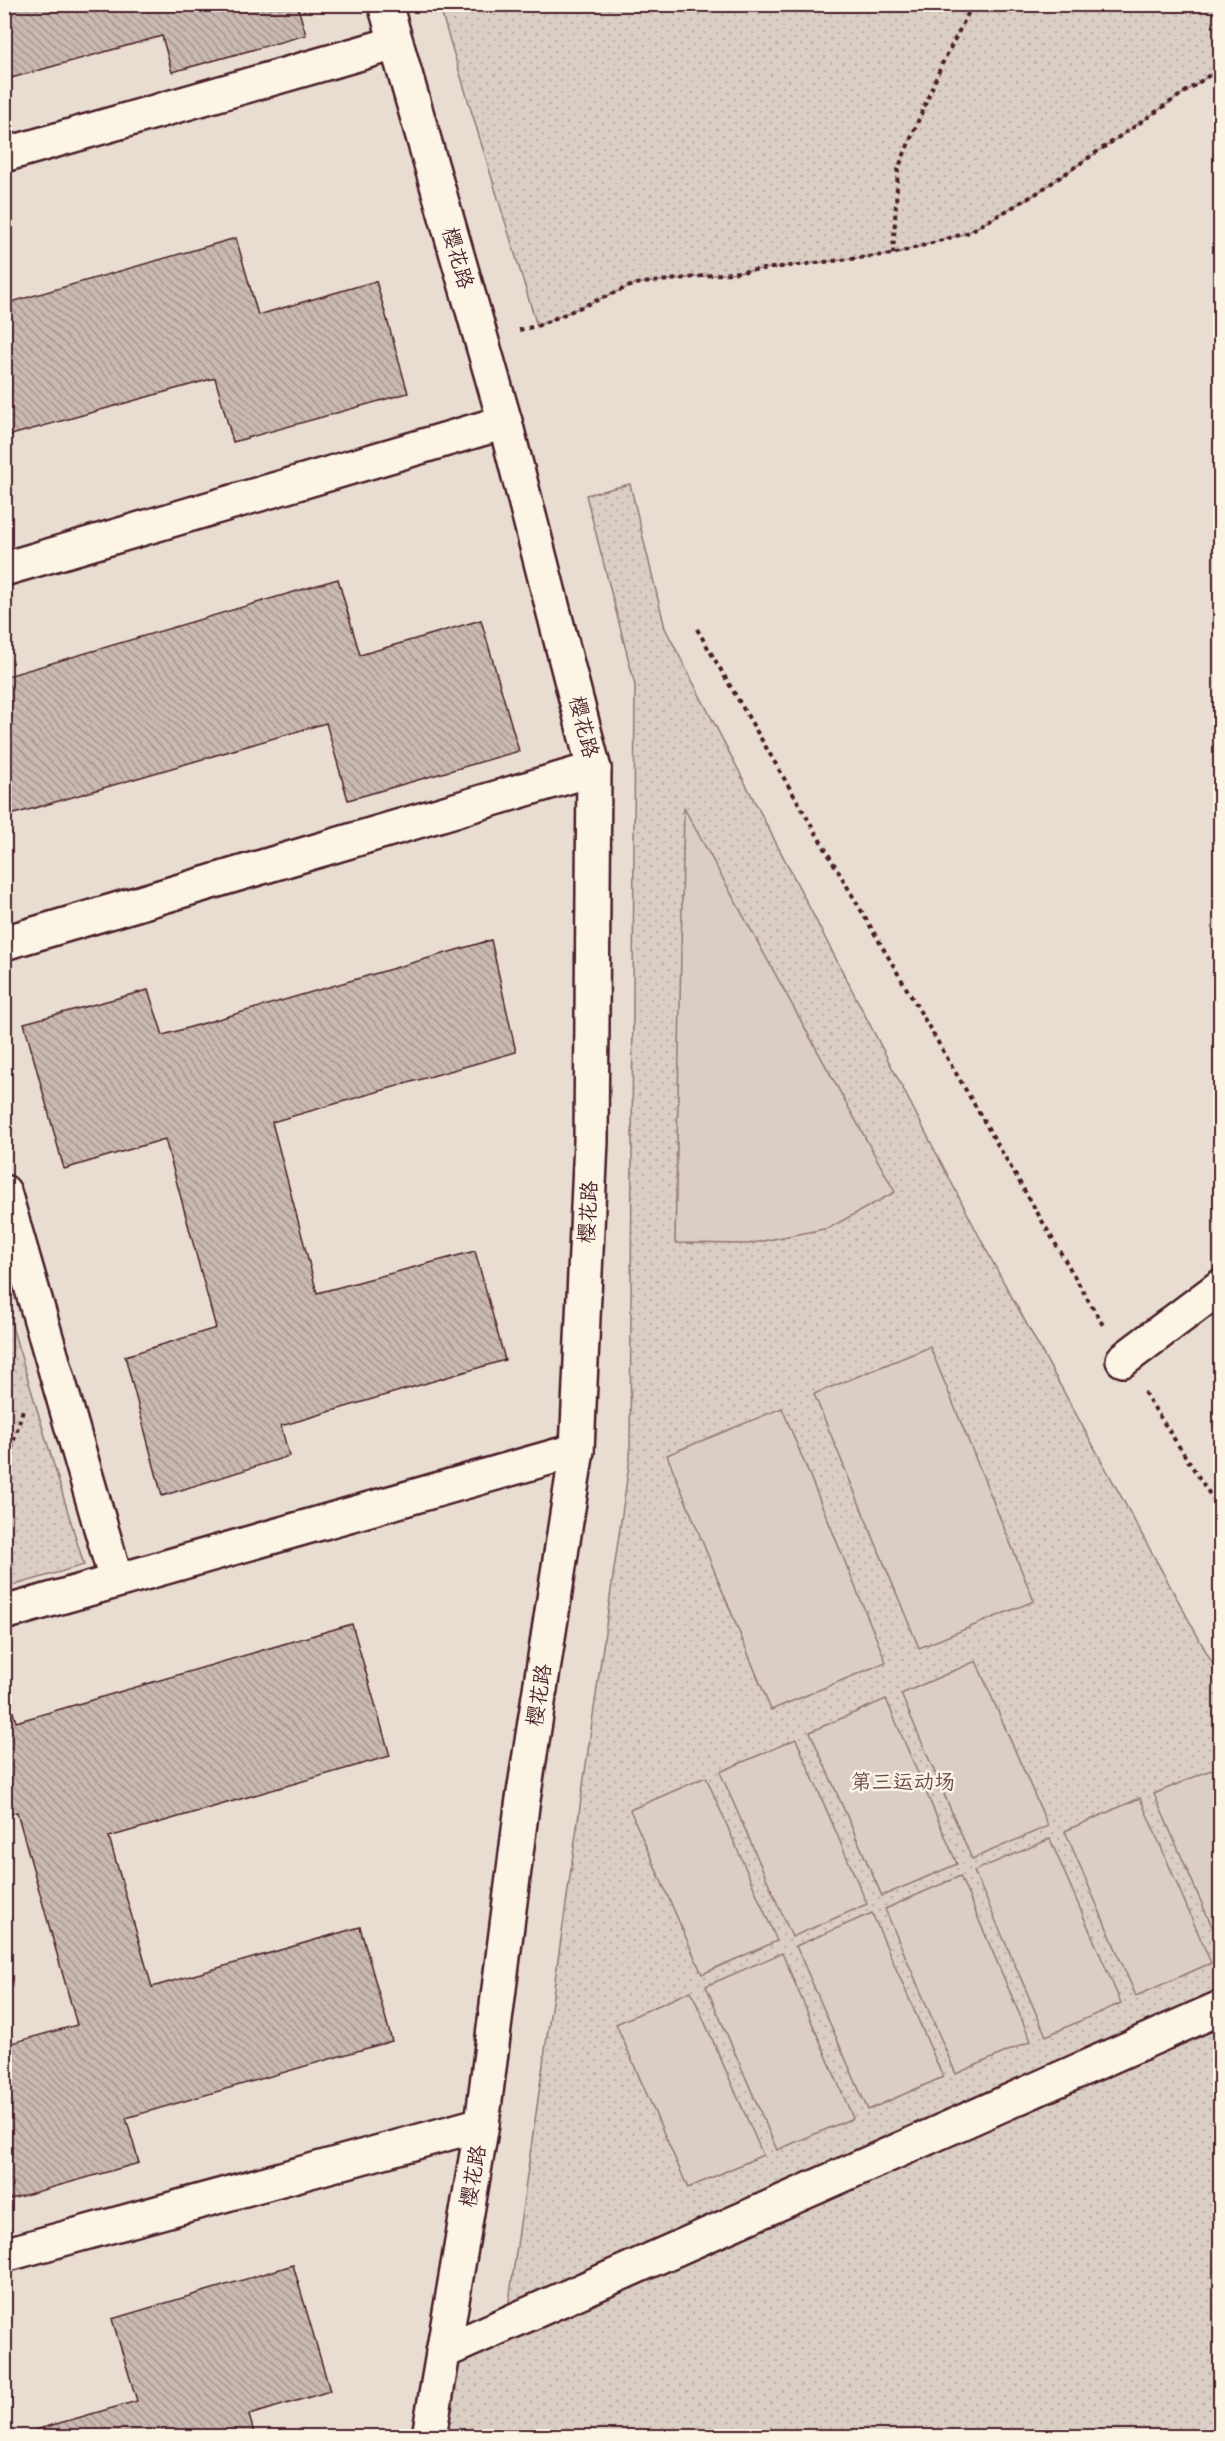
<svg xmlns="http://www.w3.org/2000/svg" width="1225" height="2441" font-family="'Comic Neue','LXGW WenKai TC',sans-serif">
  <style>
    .built { fill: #e8ddd0 }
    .grass { fill: url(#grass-dots); stroke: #927678; stroke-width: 1.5 }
    .pitch { fill: #dbcec4; stroke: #927678; stroke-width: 1.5 }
    .building { fill: url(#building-back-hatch); stroke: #4a1f2b; stroke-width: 1.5 }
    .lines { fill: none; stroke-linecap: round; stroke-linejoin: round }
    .minor-casing { stroke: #4a1f2b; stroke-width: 38 }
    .path { stroke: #4a1f2b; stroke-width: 4; stroke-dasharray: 4.5 4.5; stroke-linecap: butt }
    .minor { stroke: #fcf5e5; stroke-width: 33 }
    .labels { text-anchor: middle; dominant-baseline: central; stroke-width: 5; stroke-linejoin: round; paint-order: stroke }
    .street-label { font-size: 21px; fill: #4a1f2b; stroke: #fcf5e5 }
    .park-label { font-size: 21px; fill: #6e4b51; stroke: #fcf5e5 }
  </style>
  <defs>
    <pattern id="grass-dots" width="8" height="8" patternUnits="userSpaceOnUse" patternTransform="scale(1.5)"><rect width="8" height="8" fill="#dbcec4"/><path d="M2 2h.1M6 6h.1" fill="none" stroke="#bdb0a9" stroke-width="1.8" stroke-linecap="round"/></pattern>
    <pattern id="building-back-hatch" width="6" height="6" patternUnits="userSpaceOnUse" patternTransform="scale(1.5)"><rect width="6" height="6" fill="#cab9b1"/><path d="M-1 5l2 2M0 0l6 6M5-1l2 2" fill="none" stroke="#a69690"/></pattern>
  </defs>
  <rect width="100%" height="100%" fill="#f5ecde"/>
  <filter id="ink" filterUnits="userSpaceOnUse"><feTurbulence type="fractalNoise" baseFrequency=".0167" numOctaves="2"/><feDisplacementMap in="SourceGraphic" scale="12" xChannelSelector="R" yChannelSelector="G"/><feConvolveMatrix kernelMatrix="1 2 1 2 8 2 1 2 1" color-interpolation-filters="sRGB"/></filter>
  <g filter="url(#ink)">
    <rect class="built" x="5" y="5" width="1215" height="2431"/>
    <g class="grass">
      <path d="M439 5H1220V68L1034 195 967 233 893 254 635 284 537 326Z"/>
      <path d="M630 484 665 628 991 1259 1220 1677V1991L507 2315 630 1458 635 685 586 495Z"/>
      <path d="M4 1300 84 1565 5 1588H4Z"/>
      <path d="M1220 2008V2436H429L443 2352Z"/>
    </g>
    <g class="pitch">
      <path d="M684 808 895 1192 829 1228 748 1244 675 1243Z"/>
      <path d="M930 1347 1034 1601 919 1648 814 1394Z"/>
      <path d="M782 1408 886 1662 771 1710 667 1455Z"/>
      <path d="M976 1661 1048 1826 972 1859 901 1694Z"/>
      <path d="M886 1699 957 1864 882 1896 810 1732Z"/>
      <path d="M796 1739 867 1904 792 1937 720 1772Z"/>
      <path d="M1220 1766V1765V1945L1154 1794Z"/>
      <path d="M706 1777 777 1941 702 1974 630 1810Z"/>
      <path d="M1140 1798 1211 1963 1136 1996 1065 1831Z"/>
      <path d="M1050 1839 1121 2003 1046 2036 974 1871Z"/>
      <path d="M960 1876 1031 2041 956 2074 885 1909Z"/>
      <path d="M872 1913 943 2077 868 2110 796 1946Z"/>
      <path d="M782 1953 853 2118 777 2150 706 1986Z"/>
      <path d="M691 1991 763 2155 688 2188 616 2024Z"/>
    </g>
    <g class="building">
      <path d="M4 4H297L306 35 172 72 162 36 4 80Z"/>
      <path d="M236 238 258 315 376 281 408 393 233 442 215 378 4 437V304Z"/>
      <path d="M338 579 360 655 481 620 519 751 348 800 326 723 4 817V677Z"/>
      <path d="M491 940 516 1052 272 1122 317 1293 475 1251 505 1360 281 1426 289 1456 162 1496 125 1356 216 1328 165 1139 64 1169 24 1023 148 990 163 1035Z"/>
      <path d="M352 1624 390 1756 109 1837 152 1987 360 1927 392 2041 126 2118 139 2163 4 2201V2045L77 2025 17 1812 4 1815V1682L16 1722Z"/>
      <path d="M293 2265 330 2391 249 2415 255 2436H14L137 2401 112 2319Z"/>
    </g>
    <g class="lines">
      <g class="minor-casing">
        <g id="minor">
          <path d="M385 4 505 422 594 769 591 1141 577 1450 522 1806 482 2124 429 2436"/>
          <path d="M4 155 396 43"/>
          <path d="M4 569 505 422"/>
          <path d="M4 943 594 769"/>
          <path d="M4 1192 116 1580"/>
          <path d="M1123 1360 1220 1287"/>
          <path d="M4 1613 577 1450"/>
          <path d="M4 2255 482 2124"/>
          <path d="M443 2352 1220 2008"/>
        </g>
      </g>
      <g class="path">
        <path d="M893 254 898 169 942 64 973 4"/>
        <path d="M519 330 537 326 635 284 893 254 967 233 1034 195 1220 68"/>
        <path d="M697 629 1104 1327"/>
        <path d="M1144 1392 1220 1510"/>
        <path d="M4 1475 24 1406"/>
      </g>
      <use href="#minor" class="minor"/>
    </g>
  </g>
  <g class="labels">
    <g class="street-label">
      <text transform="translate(458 258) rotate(74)">樱花路</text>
      <text transform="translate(584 727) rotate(76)">樱花路</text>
      <text transform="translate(588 1212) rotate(-87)">樱花路</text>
      <text transform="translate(539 1695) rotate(-81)">樱花路</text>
      <text transform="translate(473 2176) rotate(-80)">樱花路</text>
    </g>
    <g class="park-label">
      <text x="903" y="1782">第三运动场</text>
    </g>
  </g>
  <rect width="1225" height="2441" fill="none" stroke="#fcf5e5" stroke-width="24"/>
  <rect x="12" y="12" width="1201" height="2417" fill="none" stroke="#4a1f2b" stroke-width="2" filter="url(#ink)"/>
</svg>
